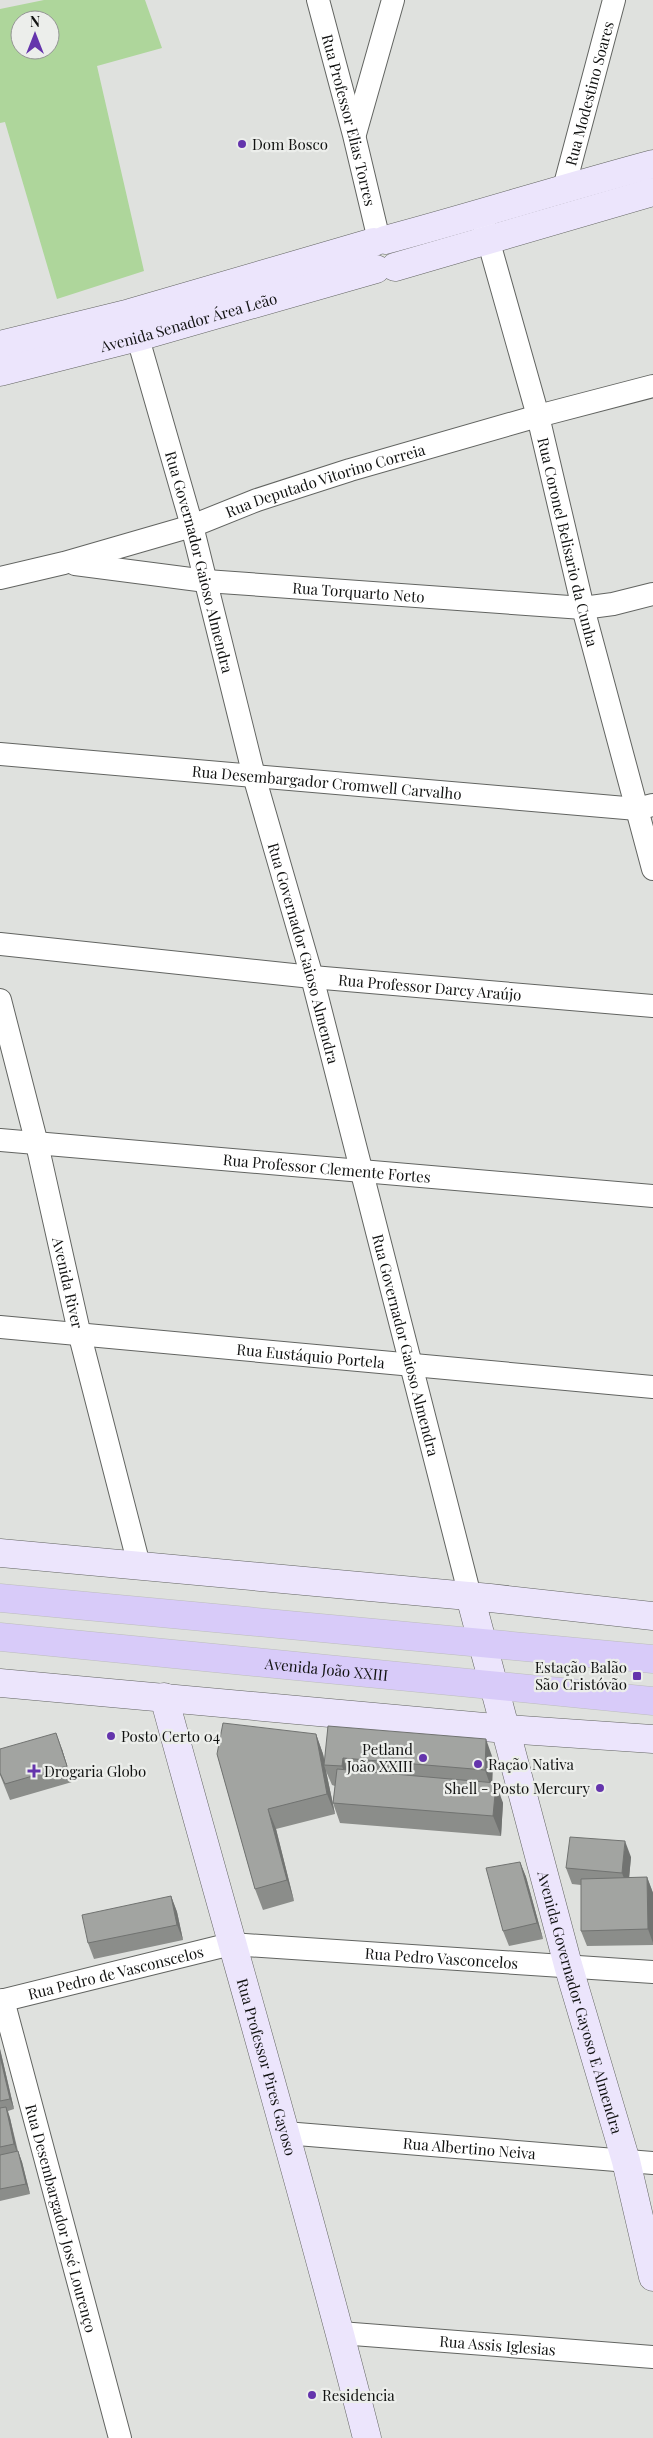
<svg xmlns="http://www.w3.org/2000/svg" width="653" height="2438" font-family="'Playfair Display',serif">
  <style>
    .green { fill: #aed69b; fill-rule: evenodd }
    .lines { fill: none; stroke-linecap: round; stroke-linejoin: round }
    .street-casing { stroke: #626461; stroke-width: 24 }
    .secondary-casing { stroke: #626461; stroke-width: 29 }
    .primary-casing { stroke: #bcbdbc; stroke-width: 29 }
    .street { stroke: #fff; stroke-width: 22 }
    .secondary { stroke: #ece5fc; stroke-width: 28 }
    .primary { stroke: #d8cbf9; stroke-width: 28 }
    .wall { fill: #8b8d8a }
    .shaded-wall { fill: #717371 }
    .building { fill: #a2a4a1; stroke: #717371 }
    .poi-dot { fill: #6434ac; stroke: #eceeeb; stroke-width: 2 }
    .labels { text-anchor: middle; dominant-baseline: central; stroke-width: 4.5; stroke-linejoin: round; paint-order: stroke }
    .street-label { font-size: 15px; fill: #111211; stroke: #eceeeb }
    .poi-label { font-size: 15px; fill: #111211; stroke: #eceeeb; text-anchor: start }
  </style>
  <rect width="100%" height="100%" fill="#dfe1de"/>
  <path class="green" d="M44 0H145L162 48 97 66 144 271 57 299 5 122 0 123V9ZM20 20H50V50H20Z"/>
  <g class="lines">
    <g class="street-casing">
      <g id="street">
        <path id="s1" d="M318 0 354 135 379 240"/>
        <path d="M355 134 393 0"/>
        <path id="s2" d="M564 188 614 0"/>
        <path id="s3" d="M484 225 538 416 583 608 653 869"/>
        <path id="s4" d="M133 321 192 526 254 776 312 977 470 1596"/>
        <path id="s5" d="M75 564 206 581 583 608 613 604 653 594"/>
        <path id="s6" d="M0 578 64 563 192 526 257 500 350 470 538 416 653 386"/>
        <path id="s7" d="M0 754 637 809 653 805"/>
        <path id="s8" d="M0 944 312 977 653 1006"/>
        <path id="s9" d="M0 1000 37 1144 80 1336 139 1565"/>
        <path id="s10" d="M0 1140 653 1196"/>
        <path id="s11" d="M0 1327 653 1387"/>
        <path id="s12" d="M3 2000 120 2438"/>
        <path id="s13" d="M0 2001 231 1944 653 1972"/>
        <path id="s14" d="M285 2133 653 2163"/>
        <path id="s15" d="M340 2333 653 2357"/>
      </g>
    </g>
    <g class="secondary-casing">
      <g id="secondary">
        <path d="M385 240C475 216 563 188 653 164"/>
        <path d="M395 267 653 192"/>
        <path d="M0 345 130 313 374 242"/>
        <path id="s16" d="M0 372 138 337 376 269"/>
        <path d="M0 1553 490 1598 653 1616"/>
        <path id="s17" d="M470 1596 568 1965 626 2161 653 2277"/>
        <path d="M0 1683 506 1729 653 1739"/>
        <path id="s18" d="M164 1697C231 1944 304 2190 367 2438"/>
      </g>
    </g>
    <g class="primary-casing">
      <g id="primary">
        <path d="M0 1598 653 1659"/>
        <path id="s19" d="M0 1637 653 1701"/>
      </g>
    </g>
    <use href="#street" class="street"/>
    <use href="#secondary" class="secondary"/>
    <use href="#primary" class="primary"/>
  </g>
  <g class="wall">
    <path d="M328 1726 493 1759 492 1782 503 1803 501 1836 340 1823 333 1803 335 1786 332 1785 326 1771 335 1814 276 1829 294 1901 263 1910 255 1889 217 1754 316 1734 323 1754 325 1762Z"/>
    <path d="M0 1749H62L72 1782 10 1800 0 1775Z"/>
    <path d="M631 1857 629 1878 647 1877 653 1893V1945L587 1946 581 1931V1885L572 1884 566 1868Z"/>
    <path d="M520 1862 526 1877 543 1939 509 1946 503 1931Z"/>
    <path d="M171 1896 177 1912 183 1940 94 1959 88 1943Z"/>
    <path d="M0 2049 14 2109 8 2111 10 2118 18 2151 22 2162 30 2194 0 2201Z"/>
  </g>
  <g class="shaded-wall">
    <path d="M56 1733 62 1749 72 1782 67 1766Z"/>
    <path d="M316 1734 323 1754 325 1765H324L326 1771 335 1814 327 1794Z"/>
    <path d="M486 1739 493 1759 492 1790 485 1770Z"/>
    <path d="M343 1758 350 1779 349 1786 342 1766Z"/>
    <path d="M496 1783 503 1803 501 1836 493 1816Z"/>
    <path d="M268 1809 276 1829 294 1901 287 1880Z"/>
    <path d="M625 1841 631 1857 628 1889 622 1873Z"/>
    <path d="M520 1862 526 1877 543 1939 537 1923Z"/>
    <path d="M647 1877 653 1893V1943L648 1929Z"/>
    <path d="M171 1896 177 1912 183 1940 177 1925Z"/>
    <path d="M0 2049 14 2109 10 2099 0 2056Z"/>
    <path d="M6 2107 10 2118 18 2155 14 2144Z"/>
    <path d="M18 2151 22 2162 30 2194 26 2184Z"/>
  </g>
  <g class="building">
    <path d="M223 1723 316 1734 327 1794 268 1809 287 1880 255 1889 217 1754Z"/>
    <path d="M328 1726 486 1739 485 1770 343 1758 342 1766 324 1765Z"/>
    <path d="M56 1733 67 1766 5 1784 0 1773V1749Z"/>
    <path d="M337 1769 496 1783 493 1816 333 1803Z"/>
    <path d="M570 1837 625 1841 622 1873 566 1868Z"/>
    <path d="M520 1862 537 1923 503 1931 486 1868Z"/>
    <path d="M647 1877 648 1929 581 1931V1879Z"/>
    <path d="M171 1896 177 1925 88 1943 82 1915Z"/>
    <path d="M0 2056 10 2099 0 2101Z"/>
    <path d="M6 2107 14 2144 0 2147V2108Z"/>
    <path d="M18 2151 26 2184 0 2189V2155Z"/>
  </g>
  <g class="poi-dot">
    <circle cx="242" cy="144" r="5"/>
    <rect x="632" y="1671" width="10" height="10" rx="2.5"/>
    <circle cx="111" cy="1736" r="5"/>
    <circle cx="423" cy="1758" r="5"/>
    <circle cx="478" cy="1764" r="5"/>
    <path d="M31.5 1763.5h5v5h5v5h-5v5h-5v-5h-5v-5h5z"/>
    <circle cx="600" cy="1788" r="5"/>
    <circle cx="312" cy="2395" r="5"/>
  </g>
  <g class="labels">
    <g class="street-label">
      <text stroke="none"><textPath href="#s2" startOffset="98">Rua Modestino Soares</textPath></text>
      <text stroke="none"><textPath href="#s1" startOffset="124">Rua Professor Elias Torres</textPath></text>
      <text stroke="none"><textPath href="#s16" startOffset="195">Avenida Senador Área Leão</textPath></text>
      <text stroke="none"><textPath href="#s6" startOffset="340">Rua Deputado Vitorino Correia</textPath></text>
      <text stroke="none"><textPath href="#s3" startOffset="328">Rua Coronel Belisario da Cunha</textPath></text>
      <text stroke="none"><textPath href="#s4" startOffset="250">Rua Governador Gaioso Almendra</textPath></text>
      <text stroke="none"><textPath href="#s5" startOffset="285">Rua Torquarto Neto</textPath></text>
      <text stroke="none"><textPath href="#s7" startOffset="328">Rua Desembargador Cromwell Carvalho</textPath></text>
      <text stroke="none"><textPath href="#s4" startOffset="655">Rua Governador Gaioso Almendra</textPath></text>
      <text stroke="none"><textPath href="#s8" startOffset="432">Rua Professor Darcy Araújo</textPath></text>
      <text stroke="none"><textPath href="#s10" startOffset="328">Rua Professor Clemente Fortes</textPath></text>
      <text stroke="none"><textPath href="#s9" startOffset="291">Avenida River</textPath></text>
      <text stroke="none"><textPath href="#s4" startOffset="1060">Rua Governador Gaioso Almendra</textPath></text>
      <text stroke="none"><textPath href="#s11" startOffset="312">Rua Eustáquio Portela</textPath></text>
      <text stroke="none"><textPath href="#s19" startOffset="328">Avenida João XXIII</textPath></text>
      <text stroke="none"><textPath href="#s13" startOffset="449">Rua Pedro Vasconcelos</textPath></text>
      <text stroke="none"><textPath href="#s13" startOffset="119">Rua Pedro de Vasconscelos</textPath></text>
      <text stroke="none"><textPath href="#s17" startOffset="421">Avenida Governador Gayoso E Almendra</textPath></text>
      <text stroke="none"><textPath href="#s18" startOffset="384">Rua Professor Pires Gayoso</textPath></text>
      <text stroke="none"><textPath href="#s14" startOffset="185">Rua Albertino Neiva</textPath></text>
      <text stroke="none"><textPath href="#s12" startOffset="226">Rua Desembargador José Lourenço</textPath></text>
      <text stroke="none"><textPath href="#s15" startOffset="158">Rua Assis Iglesias</textPath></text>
    </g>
    <g class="poi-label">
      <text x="252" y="144">Dom Bosco</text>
      <text x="627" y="1667" text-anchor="end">Estação Balão<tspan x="627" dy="17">São Cristóvão</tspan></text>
      <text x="121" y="1736">Posto Certo 04</text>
      <text x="413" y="1749" text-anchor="end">Petland<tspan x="413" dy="17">João XXIII</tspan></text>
      <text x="488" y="1764">Ração Nativa</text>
      <text x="44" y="1771">Drogaria Globo</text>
      <text x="590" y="1788" text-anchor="end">Shell - Posto Mercury</text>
      <text x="322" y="2395">Residencia</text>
    </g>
  </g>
  <g transform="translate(35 35)"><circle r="24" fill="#eceeeb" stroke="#949694"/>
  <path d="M0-4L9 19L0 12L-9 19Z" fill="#6434ac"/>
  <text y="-8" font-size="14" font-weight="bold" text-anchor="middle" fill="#111211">N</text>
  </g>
</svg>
